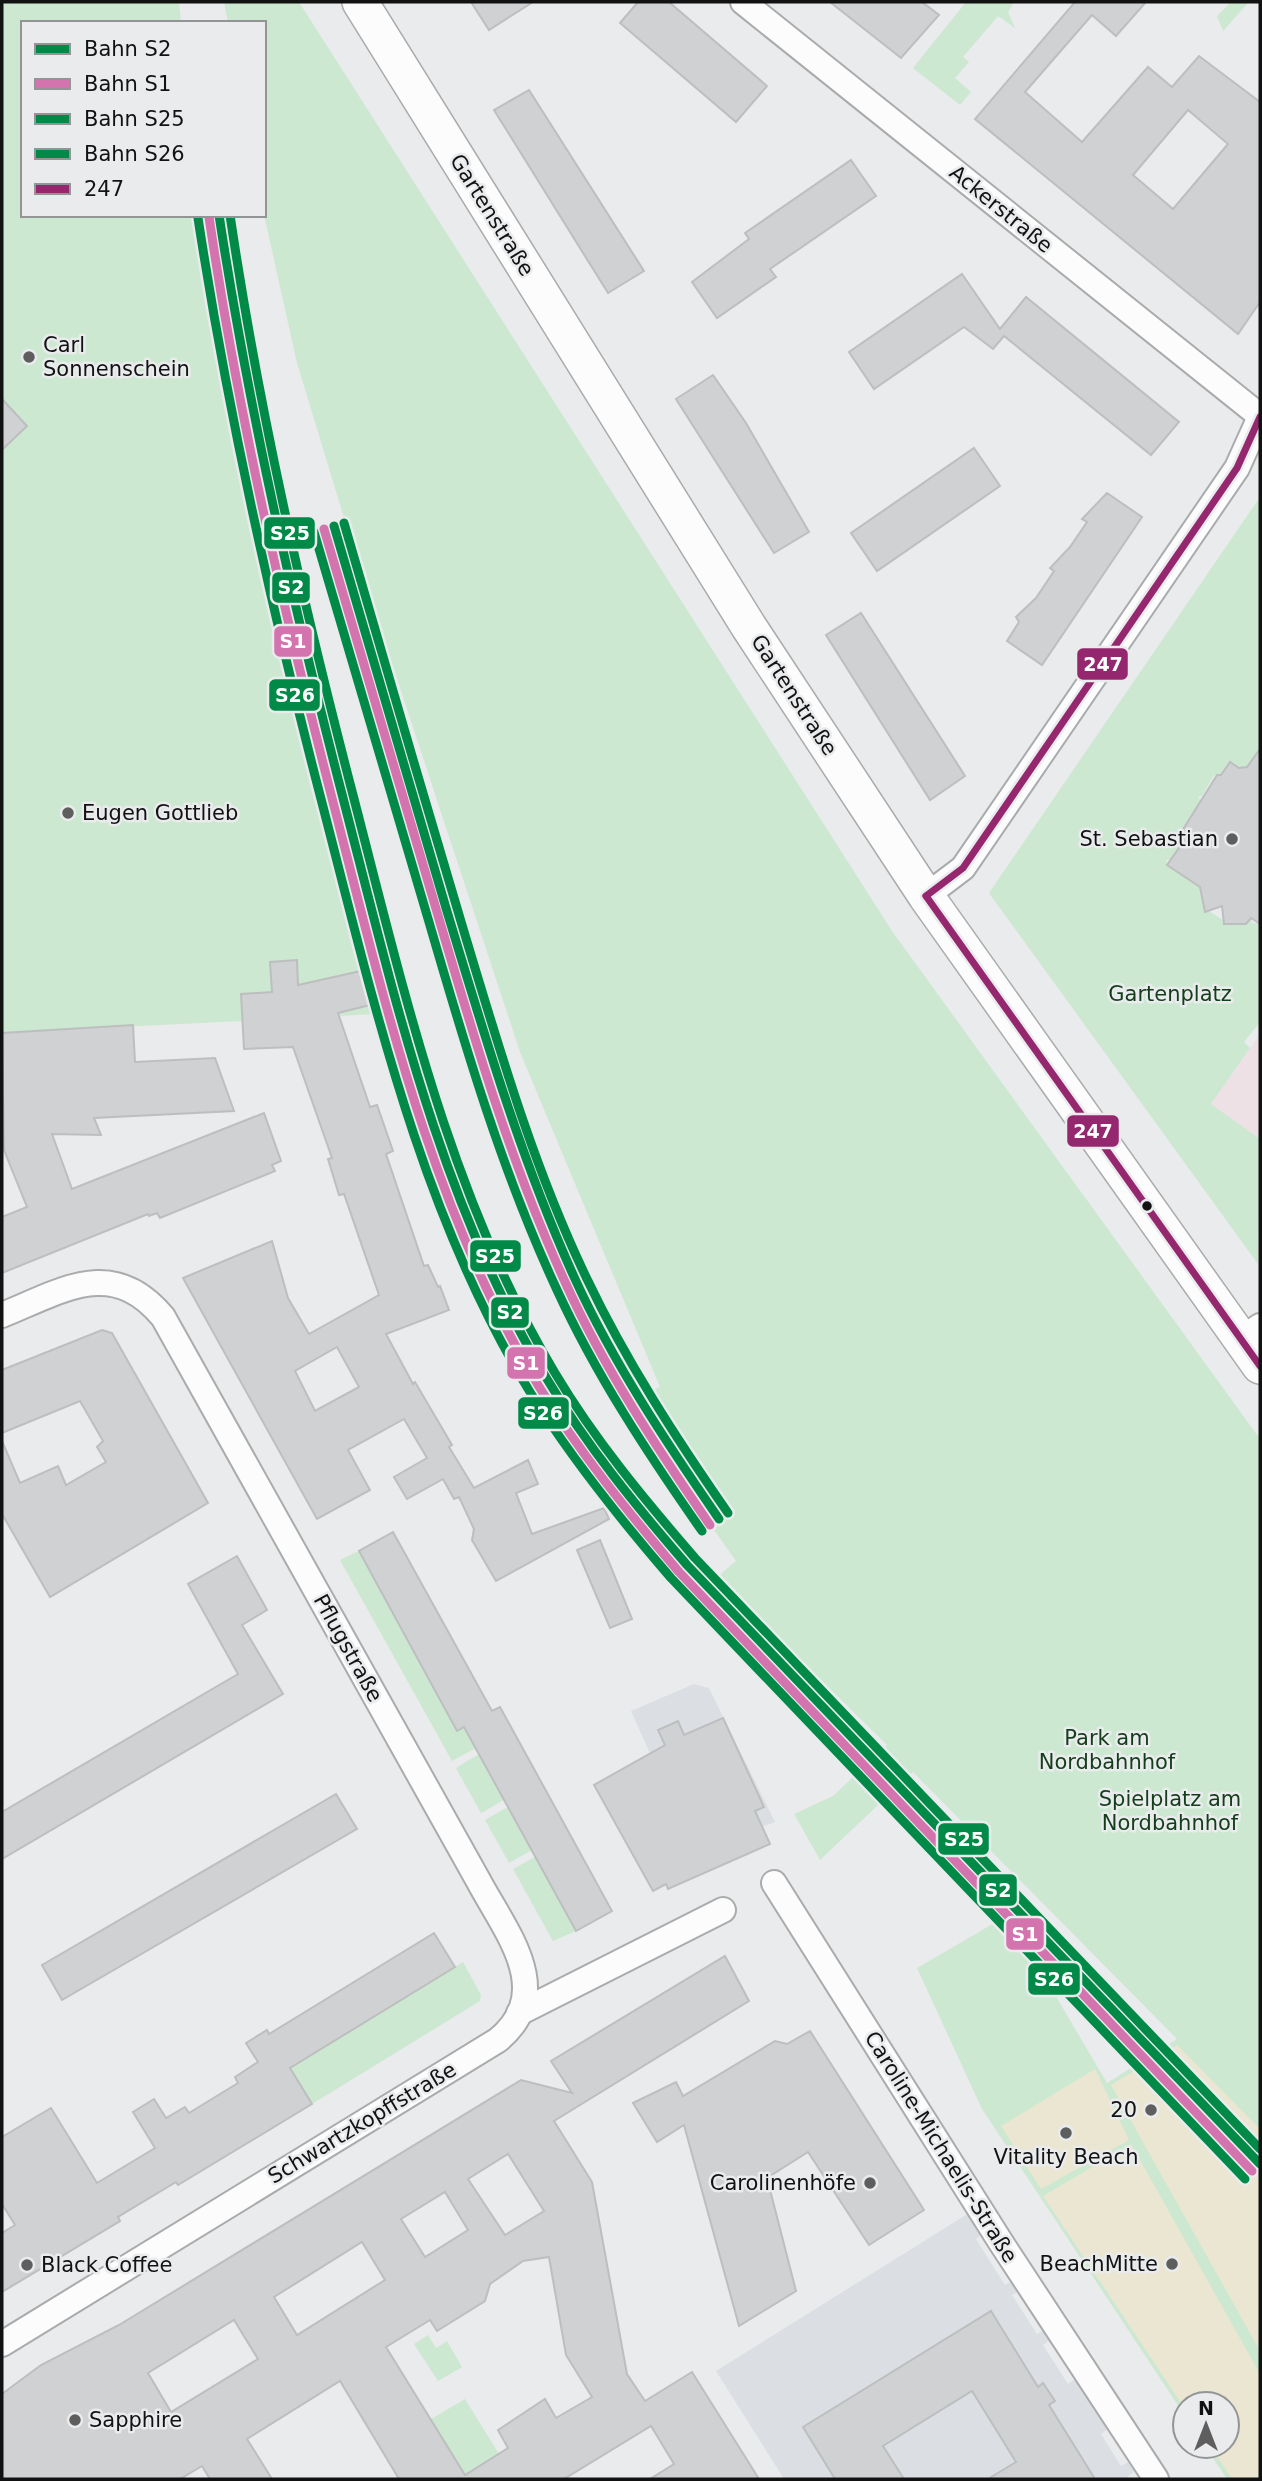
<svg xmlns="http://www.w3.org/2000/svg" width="1262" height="2481" font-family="'DejaVu Sans',sans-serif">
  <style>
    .built { fill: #dbdee3 }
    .education { fill: #eee1e6 }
    .green { fill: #cde8d0 }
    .sand { fill: #ebe6d2 }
    .building { fill: #d0d1d2; stroke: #bdbebf; stroke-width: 2; fill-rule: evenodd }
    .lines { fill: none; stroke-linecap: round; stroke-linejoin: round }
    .street-casing { stroke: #aaabac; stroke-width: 28 }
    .secondary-casing { stroke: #aaabac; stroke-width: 38 }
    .street { stroke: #fcfcfc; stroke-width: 24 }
    .secondary { stroke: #fcfcfc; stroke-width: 35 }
    .bus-1-casing { stroke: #e9ebed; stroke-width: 12 }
    .bus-1 { stroke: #95276e; stroke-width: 7 }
    .rail-1-casing { stroke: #e9ebed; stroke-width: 14 }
    .rail-2-casing { stroke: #e9ebed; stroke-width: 14 }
    .rail-3-casing { stroke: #e9ebed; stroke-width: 14 }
    .rail-4-casing { stroke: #e9ebed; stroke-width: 14 }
    .rail-1 { stroke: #018a47; stroke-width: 9 }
    .rail-2 { stroke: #d474ae; stroke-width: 9 }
    .rail-3 { stroke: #018a47; stroke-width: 9 }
    .rail-4 { stroke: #018a47; stroke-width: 9 }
    .poi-dot { fill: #5e5e5f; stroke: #e9ebed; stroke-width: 2.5 }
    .bus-dot { fill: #121213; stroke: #e9ebed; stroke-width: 2.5 }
    .labels { text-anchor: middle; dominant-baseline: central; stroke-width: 5; stroke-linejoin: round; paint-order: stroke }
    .street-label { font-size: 21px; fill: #121213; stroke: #e9ebed }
    .poi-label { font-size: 21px; fill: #121213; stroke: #e9ebed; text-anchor: start }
    .park-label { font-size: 21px; fill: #123e19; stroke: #e9ebed }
    .line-badge { stroke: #e9ebed; stroke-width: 2.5 }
    .badge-label { font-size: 19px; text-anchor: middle; font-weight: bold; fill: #fff }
  </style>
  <rect width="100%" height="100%" fill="#eaebec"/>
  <g class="built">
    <path d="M694 1684 709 1688 775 1822 762 1827 770 1844 715 1868 712 1862 701 1867 631 1711Z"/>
    <path d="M969 2213 983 2234 976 2239 1005 2285 1012 2281 1019 2291 1012 2295 1037 2334 1044 2330 1050 2340 1043 2345 1068 2384 1075 2379 1107 2430 1101 2434 1121 2466 1128 2462 1134 2472 1128 2476 1129 2479H784L716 2371Z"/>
  </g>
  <path class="education" d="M1260 1034V1139L1211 1104Z"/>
  <g class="green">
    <path d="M2 2H179L181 23H23V215H209C227 334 246 453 269 571 297 720 336 867 377 1014L2 1033Z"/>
    <path d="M224 2H299L892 931 1260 1439V2479H1227L1205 2446H1227V2404H1185V2416L982 2109 917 1968 1008 1915 1107 2083 1177 2039 913 1772 820 1860 794 1814 833 1796 887 1745 717 1577 736 1561 654 1445 675 1430 652 1391 660 1387 520 1052 345 521 297 363 264 215V23H228Z"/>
    <path d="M966 2H1014L1008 12 1015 28 998 16 963 57 969 62 955 78 971 92 960 105 913 68Z"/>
    <path d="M1231 2H1249L1223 31 1217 16Z"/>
    <path d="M1260 497V750L1247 767 1239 768 1230 762 1221 779 1214 775 1202 796 1198 797 1201 801 1183 842 1171 859 1166 860 1167 864 1202 884 1205 912 1209 911 1223 920 1224 924 1251 917 1252 923 1260 924V1022L1244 1042 1250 1048 1211 1104 1260 1139 1258 1264 989 893Z"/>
    <path d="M359 1551 457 1731 464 1727 476 1748 452 1761 340 1560Z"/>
    <path d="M479 1754 504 1800 481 1813 456 1768Z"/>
    <path d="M508 1807 532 1850 509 1863 485 1820Z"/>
    <path d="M535 1857 576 1931 553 1941 513 1869Z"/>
    <path d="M463 1962 481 1995 480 2001 312 2104 290 2068Z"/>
    <path d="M428 2335 436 2348 447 2341 462 2367 438 2381 414 2344Z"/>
    <path d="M465 2399 499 2454 465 2475 431 2419Z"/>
  </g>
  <g class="sand">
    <path d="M1177 2045 1260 2129V2351L1111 2085Z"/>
    <path d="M1095 2069 1129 2140 1041 2189 1001 2126Z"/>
    <path d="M1131 2144 1260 2374V2479H1232L1210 2446H1227V2404H1185V2409L1043 2196Z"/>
  </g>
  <g class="building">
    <path d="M471 2H533L489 30Z"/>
    <path d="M638 2H669L767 86 736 122 620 23Z"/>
    <path d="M830 2H922L939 15 901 58Z"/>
    <path d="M1075 2H1146L1116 36 1092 15 1025 92 1082 142 1148 67 1172 87 1199 56 1260 102V302L1238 334 975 119ZM1188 110 1228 144 1173 209 1133 175Z"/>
    <path d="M529 90 644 271 608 293 494 110Z"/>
    <path d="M851 160 876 196 770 269 776 277 717 318 692 282 749 239 745 233Z"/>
    <path d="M962 274 1000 329 1026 297 1179 422 1151 455 1004 336 993 349 964 327 874 389 849 352Z"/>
    <path d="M713 375 746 423 809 532 774 553 676 399Z"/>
    <path d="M2 399 27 426 2 450Z"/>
    <path d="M974 448 1000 486 877 571 851 533Z"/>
    <path d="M1107 493 1142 517 1042 665 1007 641 1019 622 1016 617 1036 598 1054 571 1050 568 1070 547 1087 522 1082 519Z"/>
    <path d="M861 613 965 776 930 800 826 635Z"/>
    <path d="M1260 749V924L1251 918 1246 924H1224L1222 906 1205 912 1200 887 1167 865 1183 842 1182 831 1217 775H1221L1230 762 1239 768 1247 767Z"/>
    <path d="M297 960 298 985 361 971 370 1005 338 1013 370 1107 377 1105 393 1151 386 1154 424 1266 428 1265 438 1287 440 1286 449 1310 386 1334 413 1384 415 1382 452 1445 449 1447 474 1488 528 1460 538 1484 516 1493 532 1534 604 1508 609 1519 496 1581 472 1540 474 1529 459 1497 454 1499 443 1479 407 1499 394 1477 427 1458 404 1419 348 1450 370 1490 317 1519 183 1278 272 1241 288 1298 309 1334 379 1295 344 1194 339 1195 328 1159 332 1158 293 1047 244 1049 241 994 272 992 270 962ZM337 1347 359 1387 315 1411 295 1371Z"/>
    <path d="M133 1025 135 1062 215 1058 234 1111 94 1118 101 1135 52 1134 72 1189 264 1113 281 1161 272 1165 275 1171 160 1218 157 1213 149 1216 148 1214 2 1273V1217L27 1207 4 1150 2 1033Z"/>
    <path d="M102 1330 112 1333 208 1503 50 1597 2 1514V1441L20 1483 58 1466 66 1485 106 1462 97 1447 103 1441 80 1401 2 1433V1370Z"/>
    <path d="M393 1532 492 1711 500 1707 612 1911 576 1931 464 1727 457 1731 359 1551Z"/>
    <path d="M600 1540 632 1619 610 1628 577 1550Z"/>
    <path d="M237 1556 267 1610 242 1625 283 1694 2 1859V1812L238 1674 188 1584Z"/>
    <path d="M723 1718 764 1807 755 1811 770 1844 668 1889 666 1884 653 1891 594 1785 665 1745 658 1730 678 1721 684 1735Z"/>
    <path d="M336 1794 357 1829 62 2000 42 1965Z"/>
    <path d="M434 1933 455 1967 290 2068 312 2104 178 2185 176 2182 118 2217 120 2221 2 2292V2233L15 2225 2 2204V2137L51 2108 97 2183 155 2148 133 2112 154 2099 166 2118 185 2107 189 2113 238 2083 235 2077 258 2062 246 2043 267 2030 269 2034Z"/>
    <path d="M725 1956 749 2001 554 2121 592 2182 627 2374 645 2401 692 2372 759 2479H650L674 2464 651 2426 564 2479H399L340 2381 247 2439 272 2479H210L202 2466 180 2479H2V2394L41 2365 119 2325 521 2080 572 2093 551 2061ZM508 2154 544 2211 505 2235 468 2179ZM445 2192 468 2230 425 2257 401 2219ZM362 2242 385 2280 297 2335 274 2297ZM549 2257 566 2355 592 2397 556 2418 545 2399 498 2430 508 2448 465 2475 386 2347 430 2320 437 2331 485 2301 490 2284 523 2261ZM234 2320 258 2359 171 2412 148 2373Z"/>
    <path d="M810 2031 924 2210 869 2245 808 2152 767 2178 796 2291 739 2326 684 2125 657 2142 633 2103 676 2082 683 2096 775 2041 787 2044Z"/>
    <path d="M991 2311 1038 2387 1043 2383 1055 2401 1049 2405 1095 2479H988L1016 2462 972 2391 883 2446 904 2479H835L803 2427Z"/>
  </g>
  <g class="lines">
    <g class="street-casing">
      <g id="street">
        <path d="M743 2 1260 416"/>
        <path d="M926 896 963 868 1237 468 1260 417"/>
        <path d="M2 1315C62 1291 112 1256 163 1317L478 1880C505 1931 557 1991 498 2040L2 2344"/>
        <path d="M1241 1339 1260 1326"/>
        <path d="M774 1883 1000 2241 1156 2479"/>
        <path d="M519 2013 723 1910"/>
      </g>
    </g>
    <g class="secondary-casing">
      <path id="secondary" d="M360 2 749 627 926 896 1260 1366"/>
    </g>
    <use href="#street" class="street"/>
    <use href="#secondary" class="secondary"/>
    <g class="bus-1-casing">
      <g id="bus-1">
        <path d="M926 896 963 868 1237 468 1260 417"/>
        <path d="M926 896 1260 1366"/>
      </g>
    </g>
    <use href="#bus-1" class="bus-1"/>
    <g class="rail-1-casing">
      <g id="rail-1">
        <path d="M219 215C249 412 293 605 343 798 394 995 440 1203 547 1379 587 1446 636 1506 687 1565L1260 2164"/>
        <path d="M334 526C371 653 409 781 446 908 484 1034 521 1160 575 1279 614 1364 666 1442 719 1519"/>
      </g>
    </g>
    <g class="rail-2-casing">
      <g id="rail-2">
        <path d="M209 217C238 414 283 608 333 802 384 999 431 1209 538 1385 579 1452 628 1512 679 1572L1252 2171"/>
        <path d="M324 529C362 657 399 785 437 912 474 1038 511 1165 566 1284 605 1370 657 1448 710 1525"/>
      </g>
    </g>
    <g class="rail-3-casing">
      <g id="rail-3">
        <path d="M230 215C259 411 303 603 353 795 404 991 450 1198 555 1373 595 1440 644 1499 695 1558L1260 2149"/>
        <path d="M344 523C384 660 424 798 465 935 500 1051 534 1169 587 1279 626 1361 676 1438 728 1513"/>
      </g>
    </g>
    <g class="rail-4-casing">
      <g id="rail-4">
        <path d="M198 218C228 414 271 607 321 799 373 999 420 1213 530 1392 571 1458 620 1519 671 1578L1245 2179"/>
        <path d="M314 532C352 662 390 792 429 922 465 1046 502 1172 557 1290 596 1375 648 1454 702 1531"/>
      </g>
    </g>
    <use href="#rail-1" class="rail-1"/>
    <use href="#rail-2" class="rail-2"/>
    <use href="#rail-3" class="rail-3"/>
    <use href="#rail-4" class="rail-4"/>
  </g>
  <g class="poi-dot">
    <circle cx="29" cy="357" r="7"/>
    <circle cx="68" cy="813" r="7"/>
    <circle cx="1232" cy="839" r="7"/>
    <circle cx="1151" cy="2110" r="7"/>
    <circle cx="1066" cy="2133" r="7"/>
    <circle cx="870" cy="2183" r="7"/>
    <circle cx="1172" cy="2264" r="7"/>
    <circle cx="27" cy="2265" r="7"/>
    <circle cx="75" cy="2420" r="7"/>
  </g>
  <circle class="bus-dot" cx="1147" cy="1206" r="6"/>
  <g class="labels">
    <g class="street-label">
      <text transform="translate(1001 209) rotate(39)">Ackerstraße</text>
      <text transform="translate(492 215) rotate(58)">Gartenstraße</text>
      <text transform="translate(794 695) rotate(57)">Gartenstraße</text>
      <text transform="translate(348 1648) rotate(61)">Pflugstraße</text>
      <text transform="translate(362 2123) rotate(-31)">Schwartzkopffstraße</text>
      <text transform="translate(941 2147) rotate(58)">Caroline-Michaelis-Straße</text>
    </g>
    <g class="poi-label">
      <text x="43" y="345">Carl<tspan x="43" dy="24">Sonnenschein</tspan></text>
      <text x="82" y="813">Eugen Gottlieb</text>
      <text x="1218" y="839" text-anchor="end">St. Sebastian</text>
      <text x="1137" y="2110" text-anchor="end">20</text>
      <text x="1066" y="2157" text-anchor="middle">Vitality Beach</text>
      <text x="856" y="2183" text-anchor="end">Carolinenhöfe</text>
      <text x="1158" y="2264" text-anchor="end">BeachMitte</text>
      <text x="41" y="2265">Black Coffee</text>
      <text x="89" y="2420">Sapphire</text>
    </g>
    <g class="park-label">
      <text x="1170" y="994">Gartenplatz</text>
      <text x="1107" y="1738">Park am<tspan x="1107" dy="24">Nordbahnhof</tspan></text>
      <text x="1170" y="1799">Spielplatz am<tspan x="1170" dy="24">Nordbahnhof</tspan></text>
    </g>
  </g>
  <g class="line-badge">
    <rect x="263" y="516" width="53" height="34" rx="7" fill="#018a47"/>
    <rect x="271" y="571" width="40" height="33" rx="7" fill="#018a47"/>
    <rect x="273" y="625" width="40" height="33" rx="7" fill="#d474ae"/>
    <rect x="1076" y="647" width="53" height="34" rx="7" fill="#95276e"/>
    <rect x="268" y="678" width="53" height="34" rx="7" fill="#018a47"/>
    <rect x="1066" y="1114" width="54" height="34" rx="7" fill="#95276e"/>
    <rect x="469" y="1239" width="53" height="34" rx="7" fill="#018a47"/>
    <rect x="490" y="1296" width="40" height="33" rx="7" fill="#018a47"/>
    <rect x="506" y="1346" width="40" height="34" rx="7" fill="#d474ae"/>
    <rect x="517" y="1396" width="53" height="34" rx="7" fill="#018a47"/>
    <rect x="937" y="1822" width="53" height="34" rx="7" fill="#018a47"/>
    <rect x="978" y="1873" width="40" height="34" rx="7" fill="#018a47"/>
    <rect x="1005" y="1917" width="40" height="34" rx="7" fill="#d474ae"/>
    <rect x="1027" y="1962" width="54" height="34" rx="7" fill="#018a47"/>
  </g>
  <g class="badge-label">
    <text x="290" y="540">S25</text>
    <text x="291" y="594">S2</text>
    <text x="293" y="648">S1</text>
    <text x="1103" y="671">247</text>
    <text x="295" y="702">S26</text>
    <text x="1093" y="1138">247</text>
    <text x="495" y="1263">S25</text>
    <text x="510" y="1319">S2</text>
    <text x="526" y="1370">S1</text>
    <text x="543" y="1420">S26</text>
    <text x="964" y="1846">S25</text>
    <text x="998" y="1897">S2</text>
    <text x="1025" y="1941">S1</text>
    <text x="1054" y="1986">S26</text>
  </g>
  <rect width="1262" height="2481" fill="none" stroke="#121213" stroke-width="7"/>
  <rect x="21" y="21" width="245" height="196" fill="#e9ebed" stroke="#939496" stroke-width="2"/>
  <rect x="35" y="44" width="35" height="10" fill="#018a47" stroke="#939496" stroke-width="2"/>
  <text x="84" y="56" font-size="21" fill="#121213">Bahn S2</text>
  <rect x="35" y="79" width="35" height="10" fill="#d474ae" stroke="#939496" stroke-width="2"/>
  <text x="84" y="91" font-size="21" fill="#121213">Bahn S1</text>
  <rect x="35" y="114" width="35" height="10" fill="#018a47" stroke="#939496" stroke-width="2"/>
  <text x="84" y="126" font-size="21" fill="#121213">Bahn S25</text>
  <rect x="35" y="149" width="35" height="10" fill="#018a47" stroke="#939496" stroke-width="2"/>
  <text x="84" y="161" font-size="21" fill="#121213">Bahn S26</text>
  <rect x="35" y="184" width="35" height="10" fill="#95276e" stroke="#939496" stroke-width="2"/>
  <text x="84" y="196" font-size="21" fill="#121213">247</text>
  <g transform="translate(1206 2425)"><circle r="33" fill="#e9ebed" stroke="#939496" stroke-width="2"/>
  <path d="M0-5L12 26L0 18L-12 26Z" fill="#5e5e5f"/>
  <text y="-10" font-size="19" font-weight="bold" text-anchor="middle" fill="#121213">N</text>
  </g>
</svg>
